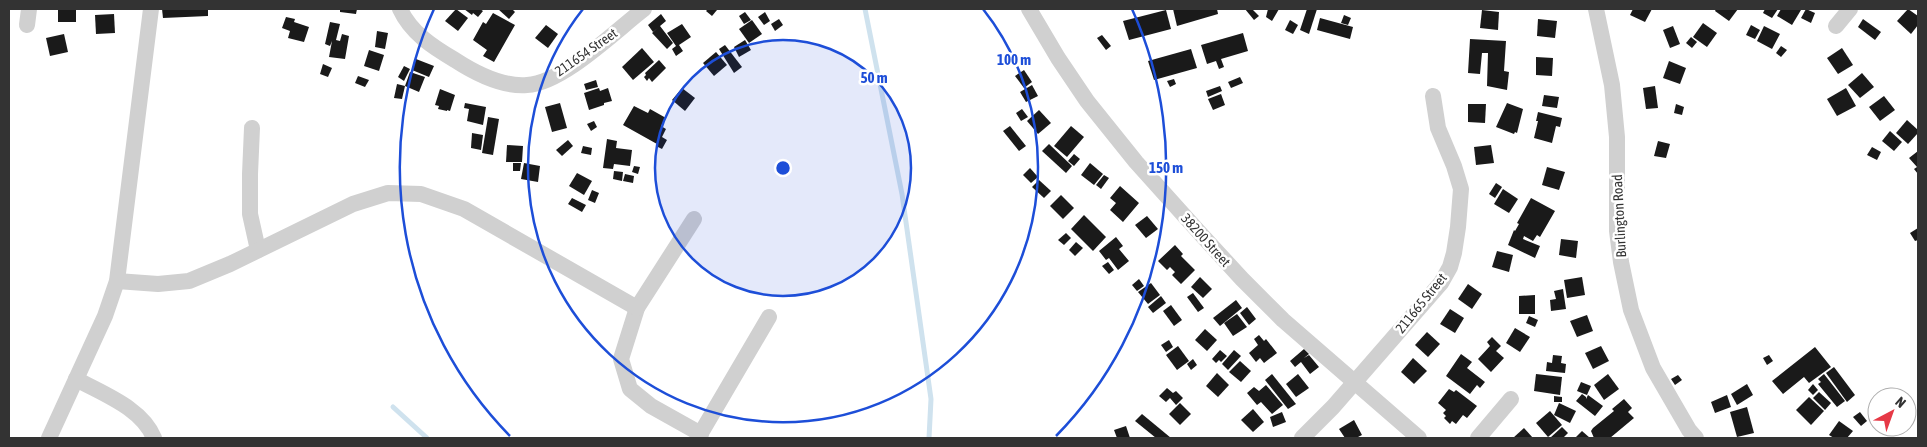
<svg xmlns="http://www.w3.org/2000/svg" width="1927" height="447" font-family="'Asap Condensed',sans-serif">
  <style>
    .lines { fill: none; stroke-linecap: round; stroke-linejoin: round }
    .stream { stroke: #cfe2ee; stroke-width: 5 }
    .building { fill: #1a1a1a }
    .minor { stroke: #d0d0d0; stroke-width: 16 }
    .ring { fill: none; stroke: #1d4ed8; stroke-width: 2.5 }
    .labels { text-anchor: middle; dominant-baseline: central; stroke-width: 5; stroke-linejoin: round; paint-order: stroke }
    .street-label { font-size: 14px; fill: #333; stroke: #fff }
    .centre { fill: #1d4ed8; stroke: #fff; stroke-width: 2.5 }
    .ring-label { font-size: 15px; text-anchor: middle; font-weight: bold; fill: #1d4ed8; stroke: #fff; stroke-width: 5; stroke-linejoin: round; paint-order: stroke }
  </style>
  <rect width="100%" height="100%" fill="#fff"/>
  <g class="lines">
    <g class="stream">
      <path d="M865 9 902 194 931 399 929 438"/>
      <path d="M393 407 427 438"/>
    </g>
  </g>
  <g class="building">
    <rect x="58" y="9" width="18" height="13"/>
    <path d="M162 9H208V16L163 18Z"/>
    <path d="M340 9H357L356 14 340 12Z"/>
    <path d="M456 9 468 18 458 31 445 21Z"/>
    <path d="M464 9H480L483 11 478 17 473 13 472 15Z"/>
    <path d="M498 9H512L515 12 509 19Z"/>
    <path d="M708 9H715L717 10 712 16 706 11Z"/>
    <path d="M1173 9H1217L1218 14 1177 26Z"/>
    <path d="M1245 9H1252L1259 16 1254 20Z"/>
    <path d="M1268 9H1279L1272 21 1266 17Z"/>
    <path d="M1307 9H1317L1309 34 1300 30Z"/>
    <path d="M1633 9H1652L1645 22 1630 15Z"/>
    <path d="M1716 9H1738L1729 21 1715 11Z"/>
    <path d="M1765 9H1778L1772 18 1763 13Z"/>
    <path d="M1781 9H1799L1801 10 1792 25 1777 16Z"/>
    <path d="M1806 9 1815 13 1811 23 1801 18Z"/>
    <path d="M1908 9 1918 16V25L1911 34 1897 21Z"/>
    <path d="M1166 10 1171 29 1129 40 1123 21Z"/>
    <path d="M1482 10 1499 12 1498 30 1480 28Z"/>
    <path d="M745 12 751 20 744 24 739 16Z"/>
    <path d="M765 12 770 21 764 25 758 17Z"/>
    <path d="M493 13 515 25 494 62 483 56 487 50 473 40 483 22 486 24Z"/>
    <path d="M114 14 115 33 96 34 95 15Z"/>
    <path d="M661 14 666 21 660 26 673 43 667 49 652 33 658 28 653 32 648 25Z"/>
    <path d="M1344 15 1351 18 1348 25 1341 23Z"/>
    <path d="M286 17 295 19 294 22 309 27 304 42 288 38 290 31 282 28Z"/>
    <path d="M1320 18 1353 27 1350 39 1317 30Z"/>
    <path d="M779 19 783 25 775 31 771 24Z"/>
    <path d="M1538 19 1557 21 1555 38 1537 36Z"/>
    <path d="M1863 19 1881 32 1875 40 1858 27Z"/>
    <path d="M752 20 762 34 749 43 739 29Z"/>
    <path d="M1290 20 1298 25 1293 34 1285 30Z"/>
    <path d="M330 22 340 24 336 40 340 41 342 34 349 36 345 59 329 57 332 41 330 46 325 44Z"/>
    <path d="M1703 23 1717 33 1707 47 1693 37Z"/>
    <path d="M682 24 691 37 679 45 683 51 676 56 672 49 676 46 667 33Z"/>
    <path d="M546 25 558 34 548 48 535 38Z"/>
    <path d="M1751 25 1760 30 1755 39 1746 35Z"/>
    <path d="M1673 26 1680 44 1670 48 1663 30Z"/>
    <path d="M1764 26 1780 34 1772 49 1757 41Z"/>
    <path d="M377 31 388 33 385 49 375 47Z"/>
    <path d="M1243 33 1248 51 1221 59 1224 67 1219 69 1216 61 1207 64 1201 45Z"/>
    <path d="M64 34 68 52 50 56 46 38Z"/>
    <path d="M1102 35 1111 46 1106 50 1097 38Z"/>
    <path d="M1691 37 1697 42 1692 48 1686 43Z"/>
    <path d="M1470 39 1506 41 1504 71 1509 72 1507 90 1487 86 1488 53H1482L1480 74 1468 73Z"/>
    <path d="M745 40 751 50 739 57 734 47Z"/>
    <path d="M725 45 742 67 734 73 719 49Z"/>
    <path d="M1781 46 1787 50 1781 57 1776 53Z"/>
    <path d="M642 48 654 62 633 80 622 67Z"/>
    <path d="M1842 48 1853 65 1838 74 1827 58Z"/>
    <path d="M1191 49 1197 68 1154 80 1148 61Z"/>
    <path d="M369 50 384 55 379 71 364 66Z"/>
    <path d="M716 52 727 65 714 76 703 63Z"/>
    <path d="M1536 57 1553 58 1552 76 1536 75Z"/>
    <path d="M416 59 434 66 429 77 412 70Z"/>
    <path d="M659 60 666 68 652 82 649 78 647 81 644 77 646 75 645 73Z"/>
    <path d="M1669 61 1686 68 1680 84 1663 78Z"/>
    <path d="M323 64 332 68 328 77 320 74Z"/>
    <path d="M404 66 410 69 404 81 398 77Z"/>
    <path d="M1024 70 1032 82 1024 88 1015 76Z"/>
    <path d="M410 72 425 77 419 92 405 86Z"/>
    <path d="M1862 73 1874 87 1860 98 1848 85Z"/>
    <path d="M358 76 369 80 365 87 355 83Z"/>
    <path d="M1240 77 1243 83 1231 88 1228 82Z"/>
    <path d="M1174 79 1176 84 1170 87 1167 81Z"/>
    <path d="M596 80 598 87 586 90 584 84Z"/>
    <path d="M397 84 405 86 402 99 394 98Z"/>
    <path d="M1032 85 1038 96 1026 102 1020 92Z"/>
    <path d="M1220 86 1222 91 1208 97 1206 91Z"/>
    <path d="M1655 86 1658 108 1646 109 1643 88Z"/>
    <path d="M599 88 600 91 608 88 612 101 604 103V105L589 110 584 93Z"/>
    <path d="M682 88 695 98 685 111 672 100Z"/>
    <path d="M1846 88 1856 106 1837 116 1827 99Z"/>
    <path d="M440 89 455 95 450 111 447 110V111L438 109 439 106 435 105Z"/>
    <path d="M1221 94 1225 105 1213 110 1208 99Z"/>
    <path d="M1544 95 1559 97 1557 108 1542 106Z"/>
    <path d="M1884 96 1895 110 1880 121 1869 107Z"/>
    <path d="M465 103 486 107 483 125 467 121 469 109 464 108Z"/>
    <path d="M560 103 567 128 552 132 545 107Z"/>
    <path d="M1507 103 1523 109 1517 133 1515 132 1514 134 1496 127Z"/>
    <path d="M1468 104H1486L1485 123 1468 122Z"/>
    <path d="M1676 104 1684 107 1682 115 1674 113Z"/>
    <path d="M634 106 648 113 650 109 666 118 661 126 666 129 662 137 667 140 662 149 656 146 657 144 623 125Z"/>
    <path d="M1022 109 1028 117 1021 121 1016 113Z"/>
    <path d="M1039 110 1051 123 1038 134 1027 121Z"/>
    <path d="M1538 112 1562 118 1560 127 1556 126 1552 143 1534 138 1538 121H1536Z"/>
    <path d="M488 117 499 119 493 155 482 153Z"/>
    <path d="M1907 120 1918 130V133L1908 144 1896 133Z"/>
    <path d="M594 121 597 127 591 131 587 124Z"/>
    <path d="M1010 126 1026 146 1019 151 1003 131Z"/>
    <path d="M1071 126 1084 137 1067 157 1054 146Z"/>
    <path d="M1890 131 1902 142 1894 151 1882 141Z"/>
    <path d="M472 133 483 135 481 150 471 148Z"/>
    <path d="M607 139 617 141 616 148 632 150 630 166 614 164 613 169 603 168Z"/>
    <path d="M568 140 573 146 562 156 556 150Z"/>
    <path d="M1658 141 1670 144 1666 158 1654 156Z"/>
    <path d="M1049 144 1072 166 1066 173 1042 151Z"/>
    <path d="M507 145 523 146 522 162H506Z"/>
    <path d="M1491 145 1494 163 1476 165 1474 147Z"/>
    <path d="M583 146 592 148 591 155 581 153Z"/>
    <path d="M1872 147 1881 152 1877 160 1867 155Z"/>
    <path d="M1918 151V174L1914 169 1917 167 1909 158Z"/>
    <path d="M1074 154 1080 159 1074 166 1068 161Z"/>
    <path d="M513 163H521L520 171H513Z"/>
    <path d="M524 163 540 166 538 182 521 179Z"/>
    <path d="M1090 163 1103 174 1094 185 1081 175Z"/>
    <path d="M634 166 640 167 638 174 632 172Z"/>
    <path d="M1547 167 1565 172 1559 190 1542 185Z"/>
    <path d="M1030 168 1038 177 1031 183 1023 175Z"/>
    <path d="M614 171 623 172 622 181 613 179Z"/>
    <path d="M577 173 592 181 584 195 569 186Z"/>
    <path d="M625 174 634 176 633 183 623 181Z"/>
    <path d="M1104 175 1109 178 1101 189 1096 185Z"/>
    <path d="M1039 180 1051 191 1044 198 1032 187Z"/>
    <path d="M1496 183 1502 187 1495 198 1489 194Z"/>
    <path d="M1120 186 1139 203 1123 222 1110 210 1116 203 1110 198Z"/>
    <path d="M1503 189 1518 199 1509 213 1494 204Z"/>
    <path d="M592 190 599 193 595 203 588 200Z"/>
    <path d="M1061 195 1074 208 1063 219 1050 206Z"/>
    <path d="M572 198 586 205 582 212 568 204Z"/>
    <path d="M1531 198 1555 211 1540 237 1537 235 1533 241 1524 236 1523 239 1540 246 1535 258 1508 245 1514 230 1515 231 1519 224 1517 223Z"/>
    <path d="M1084 215 1106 237 1093 251 1071 229Z"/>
    <path d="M1147 216 1158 229 1146 238 1135 225Z"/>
    <path d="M1918 228V240L1915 241 1910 233Z"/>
    <path d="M1066 233 1071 238 1064 245 1058 240Z"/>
    <path d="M1116 237 1123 246 1119 249 1129 261 1118 270 1109 258 1106 260 1099 251Z"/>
    <path d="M1561 239 1578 241 1576 258 1559 255Z"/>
    <path d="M1076 242 1083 248 1075 256 1069 250Z"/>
    <path d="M1175 245 1183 254 1181 256 1195 270 1181 284 1172 275 1175 272 1170 267 1167 270 1158 261Z"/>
    <path d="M1497 251 1513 255 1509 272 1492 267Z"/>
    <path d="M1108 262 1114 270 1109 274 1102 266Z"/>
    <path d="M1200 277 1212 289 1203 298 1191 287Z"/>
    <path d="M1582 277 1585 295 1567 298 1564 280Z"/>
    <path d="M1139 279 1144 286 1137 291 1132 285Z"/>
    <path d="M1151 283 1160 295 1148 304 1138 292Z"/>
    <path d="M1468 284 1482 294 1472 309 1458 299Z"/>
    <path d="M1563 289 1566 309 1551 311 1550 300 1556 299 1554 291Z"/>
    <path d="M1193 293 1204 308 1198 312 1187 297Z"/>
    <path d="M1535 295V314H1519V296Z"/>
    <path d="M1161 296 1166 303 1153 313 1148 307Z"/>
    <path d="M1236 300 1242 308 1220 326 1213 318Z"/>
    <path d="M1171 305 1182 320 1174 326 1163 311Z"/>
    <path d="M1247 307 1256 319 1249 325 1240 313Z"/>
    <path d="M1450 309 1464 318 1455 333 1440 324Z"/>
    <path d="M1237 314 1247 327 1233 336 1224 323Z"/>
    <path d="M1587 315 1593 331 1577 337 1570 321Z"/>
    <path d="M1529 316 1538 320 1535 327 1526 323Z"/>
    <path d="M1515 328 1530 337 1520 352 1506 343Z"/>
    <path d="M1205 329 1217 340 1207 351 1195 340Z"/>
    <path d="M1427 332 1440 344 1428 357 1415 345Z"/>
    <path d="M1259 335 1264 341 1266 339 1277 353 1264 363 1260 358 1256 362 1249 353 1258 345 1254 339Z"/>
    <path d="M1492 337 1501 346 1496 351 1504 358 1491 372 1478 359 1490 346 1487 342Z"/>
    <path d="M1169 340 1173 347 1166 352 1161 345Z"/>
    <path d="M1178 346 1189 361 1177 370 1166 355Z"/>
    <path d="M1601 346 1609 361 1593 369 1585 353Z"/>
    <path d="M1815 347 1831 367 1809 383 1804 377 1783 394 1772 381Z"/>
    <path d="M1304 349 1309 354 1304 358 1309 355 1319 367 1310 374 1301 362 1295 367 1290 361Z"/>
    <path d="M1220 350 1227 356 1221 362 1219 360 1216 363 1212 359Z"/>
    <path d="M1234 350 1241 356 1228 370 1222 364Z"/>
    <path d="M1461 354 1472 362 1467 368 1485 382 1480 388 1477 385 1470 394 1446 376Z"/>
    <path d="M1553 355 1562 356 1561 363 1566 364 1565 373 1546 371 1547 362 1552 363Z"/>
    <path d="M1769 355 1773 361 1767 365 1763 358Z"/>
    <path d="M1413 358 1427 371 1414 384 1401 372Z"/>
    <path d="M1193 359 1197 365 1191 370 1187 364Z"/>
    <path d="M1240 361 1251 371 1241 382 1229 372Z"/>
    <path d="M1834 367 1855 395 1847 402 1826 373Z"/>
    <path d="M1217 373 1229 385 1218 397 1206 386Z"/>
    <path d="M1272 374 1296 404 1288 409 1265 380Z"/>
    <path d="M1298 374 1309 388 1296 397 1286 384Z"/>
    <path d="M1536 374 1562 377 1560 395 1534 391Z"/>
    <path d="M1608 374 1619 389 1604 400 1594 385Z"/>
    <path d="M1824 374 1845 401 1837 407 1818 384 1821 382 1818 379Z"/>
    <path d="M1678 375 1682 380 1675 385 1671 379Z"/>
    <path d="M1581 382 1591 386 1587 395 1577 391Z"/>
    <path d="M1747 384 1753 395 1737 405 1731 394Z"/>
    <path d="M1813 384 1818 390 1813 395 1808 390Z"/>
    <path d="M1266 385 1283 405 1272 414 1261 402 1257 405 1247 393 1254 387 1259 391Z"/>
    <path d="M1167 388 1173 393 1176 391 1183 398 1176 405 1170 398 1166 402 1159 396Z"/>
    <path d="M1449 389 1454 392 1456 390 1477 406 1467 418 1463 415 1456 424 1452 421 1450 424 1444 418 1446 416 1443 413 1446 410 1438 403Z"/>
    <path d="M1819 392 1831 403 1825 410 1813 398Z"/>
    <path d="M1582 394 1586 397V399L1588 395 1603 406 1595 416 1576 401Z"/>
    <path d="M1727 395 1731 407 1715 413 1711 402Z"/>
    <path d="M1554 396 1562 397V402H1554Z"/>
    <path d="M1809 397 1824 411 1811 425 1796 410Z"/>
    <path d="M1624 399 1632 408 1628 412 1634 418 1610 438H1594L1591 431 1593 428 1614 411 1612 409Z"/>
    <path d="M1180 403 1191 414 1180 425 1169 414Z"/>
    <path d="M1559 403 1576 411 1570 423 1554 415Z"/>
    <path d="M1747 407 1754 433 1737 437 1730 412Z"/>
    <path d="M1253 409 1264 422 1253 432 1241 420Z"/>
    <path d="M1550 411 1562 425 1548 437 1536 423Z"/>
    <path d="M1282 412 1286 422 1273 427 1270 417Z"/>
    <path d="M1860 412 1867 421 1861 426 1853 417Z"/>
    <path d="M1142 414 1171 438H1156L1135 421Z"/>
    <path d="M1354 420 1362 435 1356 438H1345L1339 429Z"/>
    <path d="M1839 421 1853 431 1847 438H1834L1829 435Z"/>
    <path d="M1126 426 1130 438H1117L1114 430Z"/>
    <path d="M1562 427 1568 433 1563 438H1550Z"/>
    <path d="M1524 428 1533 438H1513Z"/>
    <path d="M1582 431 1590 438H1575Z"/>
  </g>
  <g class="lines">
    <g class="minor">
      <path d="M400 9C411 33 433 47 455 60 475 73 502 87 527 85 563 83 615 31 644 9"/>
      <path d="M1029 9 1058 58 1087 101 1136 162 1198 231 1242 279 1283 320 1419 438"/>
      <path d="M1596 9 1612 85 1617 137V231L1621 262 1631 310 1653 368 1689 430 1696 438"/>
      <path d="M27 25 29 9"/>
      <path d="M1836 26 1850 9"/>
      <path d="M252 128 250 174V214L258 250"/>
      <path d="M694 219 637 308 621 359 630 389 651 406 701 434"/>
      <path d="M117 281 158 284 189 281 230 264 353 204 388 193 421 194 464 209 637 308"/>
      <path d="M76 379C103 394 142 408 154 438"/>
      <path d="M49 438 105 316 117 281 151 9"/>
      <path d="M698 438 769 317"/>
      <path d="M1302 438 1333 407 1441 283 1450 267 1454 253 1458 227 1461 189 1454 166 1438 128 1433 96"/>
      <path d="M1478 438 1511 399"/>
    </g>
  </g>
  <circle cx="783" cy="168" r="128" fill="#1d4ed8" fill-opacity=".12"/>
  <g class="ring">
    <circle cx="783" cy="168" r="128"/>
    <path d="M983 9A255 255 0 1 1 583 9"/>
    <path d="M510 436A383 383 0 0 1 434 9M1132 9A383 383 0 0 1 1056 436"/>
  </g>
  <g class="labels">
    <g class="street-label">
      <text transform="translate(586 52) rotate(-35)">211654 Street</text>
      <text transform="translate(1619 216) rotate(-93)">Burlington Road</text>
      <text transform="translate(1206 240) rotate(48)">38200 Street</text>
      <text transform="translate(1421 303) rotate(-51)">211665 Street</text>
    </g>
  </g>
  <circle cx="783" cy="168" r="8" class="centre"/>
  <g class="ring-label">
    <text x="1014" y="65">100 m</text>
    <text x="874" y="83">50 m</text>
    <text x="1166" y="173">150 m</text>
  </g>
  <rect width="1927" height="447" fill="none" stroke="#333333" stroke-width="20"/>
  <g transform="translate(1892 412) rotate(41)"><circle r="24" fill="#ffffff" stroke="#adadad"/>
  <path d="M0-4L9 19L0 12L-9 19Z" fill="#e63946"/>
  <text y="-8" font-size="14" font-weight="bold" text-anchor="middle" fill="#333333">N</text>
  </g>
</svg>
